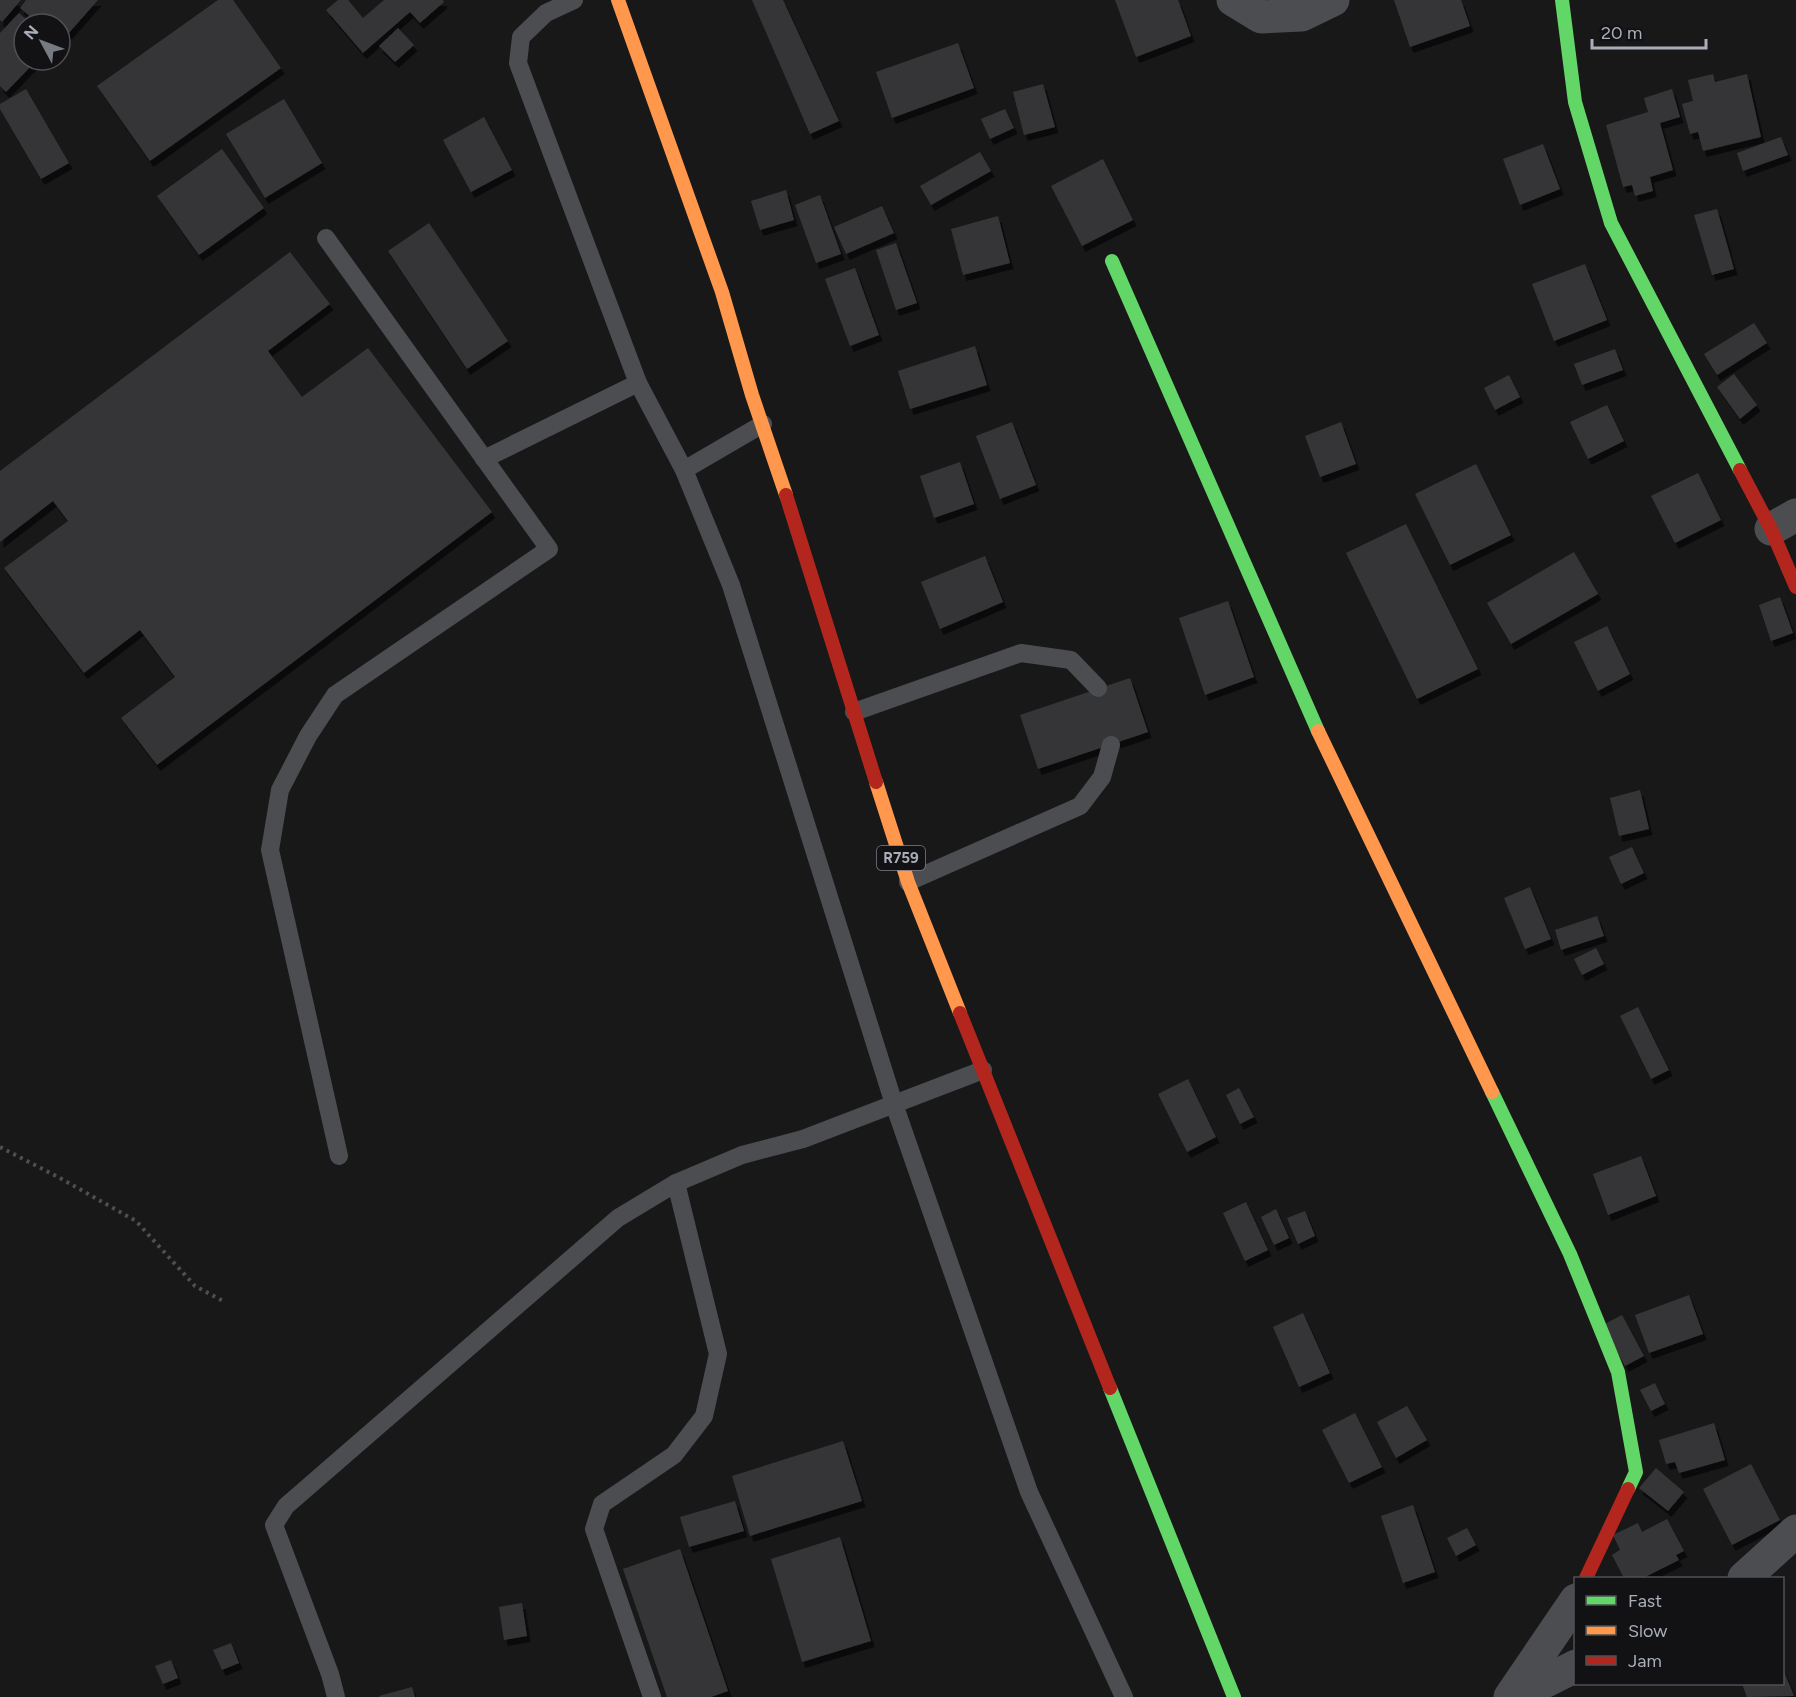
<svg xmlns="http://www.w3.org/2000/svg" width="1796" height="1697" font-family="Figtree,sans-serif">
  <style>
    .building { fill: #363637; filter: url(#shadow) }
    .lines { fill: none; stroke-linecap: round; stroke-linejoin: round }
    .path { stroke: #4e4f53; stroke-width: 4; stroke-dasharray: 3 4.5; stroke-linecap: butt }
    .lane { stroke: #4c4d51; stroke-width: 18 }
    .street { stroke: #4c4d51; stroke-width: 33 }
    .fast { stroke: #63d668; stroke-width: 14 }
    .slow { stroke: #ff974d; stroke-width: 14 }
    .jam { stroke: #b3261e; stroke-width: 14 }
    .labels { text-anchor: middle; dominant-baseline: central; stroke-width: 5; stroke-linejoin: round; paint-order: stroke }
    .shield { fill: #121214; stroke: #7c7f88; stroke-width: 1.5 }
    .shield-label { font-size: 15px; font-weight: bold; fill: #a9aeb9 }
  </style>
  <defs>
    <filter id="shadow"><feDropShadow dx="3.5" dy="6" stdDeviation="0" flood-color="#0009"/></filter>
  </defs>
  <rect width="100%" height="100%" fill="#181818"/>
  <g class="building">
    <path d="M0 0H21L2 22 0 20Z"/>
    <path d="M26 0H98L60 43V24H39L20 8Z"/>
    <path d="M218 0H233L281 68 150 161 97 86Z"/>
    <path d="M338 0H348L363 18 384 0H443L444 2 420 23 410 12 363 53 326 10Z"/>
    <path d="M752 0H783L839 121 810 134Z"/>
    <path d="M1115 0H1178L1191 36 1136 57Z"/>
    <path d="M1394 0H1461L1470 26 1410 47Z"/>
    <path d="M19 13 31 24H24V60H37L6 92 0 86V33Z"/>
    <path d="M398 28 414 45 395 62 379 46Z"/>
    <path d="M958 43 974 88 892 118 876 72Z"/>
    <path d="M1713 74 1715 82 1747 74 1761 137 1703 151 1698 132 1690 134 1682 104 1693 101 1688 80Z"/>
    <path d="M1043 84 1055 127 1024 135 1013 92Z"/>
    <path d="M26 89 69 163 41 179 0 109V104Z"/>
    <path d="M1672 89 1680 117 1660 123 1673 170 1650 177 1653 191 1635 196 1632 185 1623 187 1606 125 1648 112 1644 98Z"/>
    <path d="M284 99 322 163 265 198 226 134Z"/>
    <path d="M1005 109 1014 128 990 139 981 119Z"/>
    <path d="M484 117 512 170 471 192 443 140Z"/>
    <path d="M1781 137 1788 155 1743 171 1737 153Z"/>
    <path d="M1543 144 1560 189 1520 205 1503 159Z"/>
    <path d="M222 149 264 208 199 255 157 196Z"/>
    <path d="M980 152 991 171 931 205 920 186Z"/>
    <path d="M1103 159 1133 220 1082 246 1051 186Z"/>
    <path d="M786 190 794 220 760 230 751 201Z"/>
    <path d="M820 195 841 254 816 263 795 205Z"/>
    <path d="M882 206 894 233 846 254 834 227Z"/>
    <path d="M1717 209 1734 269 1712 275 1694 215Z"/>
    <path d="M998 216 1010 263 963 275 951 229Z"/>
    <path d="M429 223 508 341 467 369 388 251Z"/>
    <path d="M896 243 917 303 896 310 876 250Z"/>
    <path d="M290 252 330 304 268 351 302 397 368 348 492 512 157 765 121 718 175 677 140 630 84 673 4 568 68 521 53 501 0 542V471Z"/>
    <path d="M1585 264 1607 320 1554 341 1532 284Z"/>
    <path d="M855 268 879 335 850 346 825 279Z"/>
    <path d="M1754 323 1767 343 1717 375 1704 354Z"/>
    <path d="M975 346 987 385 910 409 898 371Z"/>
    <path d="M1615 349 1623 370 1582 385 1574 364Z"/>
    <path d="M1734 374 1757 405 1740 419 1717 387Z"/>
    <path d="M1509 375 1520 397 1495 410 1484 388Z"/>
    <path d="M1607 405 1624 441 1588 459 1570 422Z"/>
    <path d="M1012 422 1036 485 1000 499 976 436Z"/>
    <path d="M1341 422 1356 464 1320 477 1305 436Z"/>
    <path d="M960 462 974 504 934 518 920 476Z"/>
    <path d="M1476 464 1511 535 1450 565 1415 494Z"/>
    <path d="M1698 473 1721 520 1675 543 1651 496Z"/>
    <path d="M1406 524 1478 669 1417 699 1346 553Z"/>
    <path d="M1574 552 1598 594 1511 644 1487 603Z"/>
    <path d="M985 556 1003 602 940 629 921 582Z"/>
    <path d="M1780 597 1793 633 1771 641 1759 605Z"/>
    <path d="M1228 601 1254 677 1205 695 1179 618Z"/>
    <path d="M1607 626 1630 674 1598 691 1574 642Z"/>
    <path d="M1130 678 1148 732 1038 769 1020 715Z"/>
    <path d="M1640 790 1649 829 1619 836 1610 798Z"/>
    <path d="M1632 847 1644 873 1621 884 1609 857Z"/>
    <path d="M1530 887 1551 939 1525 949 1504 898Z"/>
    <path d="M1597 916 1604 936 1561 950 1555 930Z"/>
    <path d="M1596 948 1604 964 1582 975 1574 959Z"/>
    <path d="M1638 1007 1669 1070 1651 1079 1620 1016Z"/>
    <path d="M1188 1079 1216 1137 1187 1152 1158 1094Z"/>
    <path d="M1239 1088 1254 1117 1240 1124 1226 1095Z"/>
    <path d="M1641 1156 1656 1196 1608 1215 1593 1174Z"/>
    <path d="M1246 1202 1268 1250 1245 1261 1223 1213Z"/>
    <path d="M1276 1209 1289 1238 1274 1245 1261 1217Z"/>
    <path d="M1305 1211 1315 1236 1298 1244 1287 1218Z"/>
    <path d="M1689 1295 1703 1334 1649 1353 1635 1315Z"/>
    <path d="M1303 1313 1330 1373 1299 1387 1273 1327Z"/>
    <path d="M1622 1315 1644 1356 1625 1366 1603 1325Z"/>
    <path d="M1655 1383 1665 1404 1651 1411 1640 1390Z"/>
    <path d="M1407 1406 1427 1440 1396 1458 1377 1422Z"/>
    <path d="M1355 1413 1382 1467 1349 1483 1322 1430Z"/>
    <path d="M1714 1423 1725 1460 1679 1473 1675 1462 1666 1464 1659 1440Z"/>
    <path d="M843 1441 862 1501 750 1536 732 1476Z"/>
    <path d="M1751 1464 1780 1520 1732 1545 1703 1489Z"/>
    <path d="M1656 1468 1684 1492 1668 1511 1639 1488Z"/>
    <path d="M735 1501 744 1531 689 1547 680 1517Z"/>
    <path d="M1413 1505 1435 1572 1403 1583 1381 1516Z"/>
    <path d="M1667 1519 1684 1551 1676 1555 1679 1560 1643 1578H1624L1612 1555 1620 1550 1613 1535 1638 1523 1642 1532Z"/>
    <path d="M1467 1528 1476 1545 1456 1556 1447 1538Z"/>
    <path d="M840 1537 871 1641 802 1662 771 1559Z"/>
    <path d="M680 1549 728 1691 711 1697H667L623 1569Z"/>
    <path d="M522 1603 527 1636 504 1640 499 1607Z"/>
    <path d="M231 1643 239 1663 222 1670 213 1650Z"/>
    <path d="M171 1660 178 1678 163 1684 155 1666Z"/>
    <path d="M1782 1667 1794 1696 1747 1697 1742 1684H1782Z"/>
    <path d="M412 1687 415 1697H380L379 1696Z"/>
  </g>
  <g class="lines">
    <path class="path" d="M0 1147 60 1178 136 1221 195 1286 223 1301"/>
    <g class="lane">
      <path d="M574 0 546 13 521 37 518 63 638 383 684 470 731 585 894 1104 1029 1492 1124 1697"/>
      <path d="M326 238 549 549 335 695 308 736 280 790 270 850 339 1156"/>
      <path d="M484 459 638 383"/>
      <path d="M684 470 763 424"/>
      <path d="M854 712 1021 653 1071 660 1098 688"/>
      <path d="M908 882 1080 806 1102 777 1111 745"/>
      <path d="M336 1697 330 1674 274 1525 286 1506 618 1218 676 1183 742 1155 803 1139 983 1070"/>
      <path d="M652 1697 594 1529 602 1504 674 1455 704 1416 718 1354 676 1183"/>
    </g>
    <g class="street">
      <path d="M1233 0 1261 17 1302 15 1333 0"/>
      <path d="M1771 529 1796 515"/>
      <path d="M1744 1578 1796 1531"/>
      <path d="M1510 1697 1576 1600"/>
      <path d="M1514 1697 1576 1666"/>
    </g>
    <g class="fast">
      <path d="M1562 0 1575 102 1611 223 1740 470"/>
      <path d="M1112 261 1318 731"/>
      <path d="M1492 1092 1570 1254 1618 1372 1636 1472 1628 1489"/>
      <path d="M1110 1388 1234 1697"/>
    </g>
    <g class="slow">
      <path d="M618 0 722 292 752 395 786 495"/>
      <path d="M1318 731 1492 1092"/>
      <path d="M876 782 908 882 960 1013"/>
    </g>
    <g class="jam">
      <path d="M1740 470 1771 529 1796 587"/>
      <path d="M786 495 876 782"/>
      <path d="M960 1013 1110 1388"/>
      <path d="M1586 1578 1628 1489"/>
    </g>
  </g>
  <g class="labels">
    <rect class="shield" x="877" y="846" width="48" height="24" rx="4.5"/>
    <g class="shield-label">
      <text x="901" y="858">R759</text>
    </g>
  </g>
  <rect x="1574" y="1577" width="210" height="108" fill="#121214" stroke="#4e5056" stroke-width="1.5"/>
  <rect x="1586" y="1596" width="30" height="9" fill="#63d668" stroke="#4e5056" stroke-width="1.5"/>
  <text x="1628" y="1607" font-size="18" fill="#a9aeb9">Fast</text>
  <rect x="1586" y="1626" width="30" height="9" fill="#ff974d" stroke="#4e5056" stroke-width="1.5"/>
  <text x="1628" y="1637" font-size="18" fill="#a9aeb9">Slow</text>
  <rect x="1586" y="1656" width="30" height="9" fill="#b3261e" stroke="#4e5056" stroke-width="1.5"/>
  <text x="1628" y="1667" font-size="18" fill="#a9aeb9">Jam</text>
  <g transform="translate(42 42) rotate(311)"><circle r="28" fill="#121214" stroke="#4e5056" stroke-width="1.5"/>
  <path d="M0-4.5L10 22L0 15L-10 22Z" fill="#767a81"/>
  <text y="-9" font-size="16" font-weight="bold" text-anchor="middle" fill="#a9aeb9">N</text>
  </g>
  <path d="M1592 39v9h114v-9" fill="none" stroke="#a9aeb9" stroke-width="3"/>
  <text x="1601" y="39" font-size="18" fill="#a9aeb9" stroke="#121214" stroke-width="4.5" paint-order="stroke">20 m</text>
</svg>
